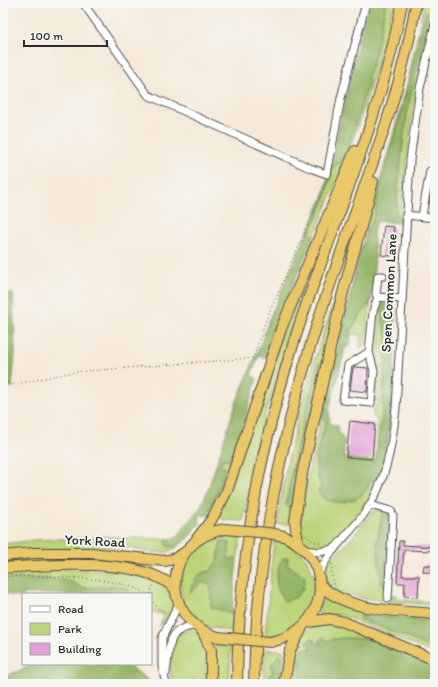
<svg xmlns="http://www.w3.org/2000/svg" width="438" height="687" font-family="Itim,sans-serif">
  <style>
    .green { fill: #bcd479; stroke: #748052; fill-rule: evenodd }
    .forest { fill: #95b669; stroke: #60704a }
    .building { fill: #e39ed4 }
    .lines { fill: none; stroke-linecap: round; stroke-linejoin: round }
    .minor-casing { stroke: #494845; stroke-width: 9 }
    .highway-casing { stroke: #494845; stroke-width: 12 }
    .path { stroke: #494845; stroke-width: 1; stroke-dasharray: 1 3; stroke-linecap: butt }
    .minor { stroke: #fff; stroke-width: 7 }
    .highway { stroke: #eac769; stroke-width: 10 }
    .highway-bridge-casing { stroke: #494845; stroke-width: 12; stroke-linecap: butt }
    .highway-bridge { stroke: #eac769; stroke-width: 10 }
    .labels { text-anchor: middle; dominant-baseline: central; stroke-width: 4; stroke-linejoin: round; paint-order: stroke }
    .street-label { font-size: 14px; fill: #2b2b2b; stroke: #f6f6f2 }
  </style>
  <rect width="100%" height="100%" fill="#f6f6f2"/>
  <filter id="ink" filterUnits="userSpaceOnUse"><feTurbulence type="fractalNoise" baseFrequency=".025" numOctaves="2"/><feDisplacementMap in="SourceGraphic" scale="8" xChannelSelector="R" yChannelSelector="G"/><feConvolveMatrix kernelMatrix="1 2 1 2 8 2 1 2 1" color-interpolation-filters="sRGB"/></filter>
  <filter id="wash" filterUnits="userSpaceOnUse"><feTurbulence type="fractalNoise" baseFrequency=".012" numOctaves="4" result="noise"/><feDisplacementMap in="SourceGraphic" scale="16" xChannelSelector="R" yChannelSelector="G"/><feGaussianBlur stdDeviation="0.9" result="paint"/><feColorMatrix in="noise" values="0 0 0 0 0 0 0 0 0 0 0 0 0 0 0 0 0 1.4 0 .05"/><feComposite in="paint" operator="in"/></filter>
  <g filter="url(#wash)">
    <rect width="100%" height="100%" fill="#f5eada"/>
    <g class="green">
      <path d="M386 3H393C375 84 347 160 314 236L309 234 323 204 334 165 340 162 346 151 369 80 367 79 376 51Z"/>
      <path d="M424 3H435V8L412 113 401 216 396 215C399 180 402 144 408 109 414 77 424 46 428 13L426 11 402 110 378 195 374 217 367 232 365 243 361 248 407 85Z"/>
      <path d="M353 247 325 360 318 364 294 458 286 505 293 513 291 524H277C281 498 285 472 291 446 307 378 330 312 353 247Z"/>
      <path d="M305 284 265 415 243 521 225 520 217 516 282 333Z"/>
      <path d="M371 299 365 345 360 348 361 335 351 334 350 347 346 346C349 335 353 325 360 316 364 310 368 306 371 299Z"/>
      <path d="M381 303H383V321L387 338 382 419 377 447 378 421 373 416 374 405 378 406 379 401H375L380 319 375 318 376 310Z"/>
      <path d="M327 395 323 420 326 421 315 457 317 466 359 497 367 489 370 481 380 477C372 494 335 558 312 548 307 546 302 541 301 535 299 526 301 514 303 505 308 468 318 432 327 395Z"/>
      <path d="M232 458 217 496 221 497 210 516 207 515C215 501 219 484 225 468L220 465 223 459 228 460Z"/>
      <path d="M377 510 383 511 377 542 381 584 386 585 385 594 396 595V599L435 602V606L363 598 338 592 327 584 324 573 331 558 348 543 372 512Z"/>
      <path d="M223 535 241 536 237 559H228L221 541 218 559 211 571 203 572 191 592 202 582 211 586V607L232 614 231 632C221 629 208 628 199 622 176 607 174 569 193 550 201 542 212 538 223 535Z"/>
      <path d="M106 537 166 539 167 546 177 547C164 560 126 546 109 544V548L3 551V544L35 540Z"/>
      <path d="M274 540C322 546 329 612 287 632 280 635 272 635 265 636ZM283 558H288L287 564 304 588 296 597 286 602Z"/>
      <path d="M89 557 156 565V570L138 566 3 564V559Z"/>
      <path d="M76 569C101 570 157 568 171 594 178 608 169 617 160 626L164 614 151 612V594H133L127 589 115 586 82 588 70 581 3 579V572Z"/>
      <path d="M324 596C352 616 401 614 435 618V622L362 614 360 619 400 634 435 650V654L341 615H318Z"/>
      <path d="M327 622 345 627 370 639C355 639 334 635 321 644H317L312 638 311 649 301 658 300 684H291L294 656 293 654C304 632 302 629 327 622Z"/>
      <path d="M191 629C211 640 207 665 205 684H195V679L187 684H172C168 667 172 653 175 634Z"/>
      <path d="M215 645 231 646 229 684H214Z"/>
      <path d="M265 649 284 651 286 654 282 684H279L283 658 273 672 271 684H263Z"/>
    </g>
    <g class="forest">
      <path d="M369 3H386L376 51 367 79 370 80C359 107 354 136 340 163L334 165 323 204 309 234 314 236 291 288 265 358 259 356 251 375 257 379 232 458 228 460 223 459 220 465 225 468C219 484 215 501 207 515H199L200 523C192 532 180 552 167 546L166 539 176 538 200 508 208 490 236 403 262 341 269 319 324 195 356 51Z"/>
      <path d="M426 11 428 13C424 46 414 77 408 109 402 144 399 179 396 215L401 216 400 223 377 221 373 231 375 257 371 299 368 306 361 314 350 331 329 409 330 424 338 426V431L344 440V458L375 461 382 419 387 338 383 321V303L391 305 395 309C394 365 395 423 380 477 366 482 371 485 363 494 355 502 333 505 324 499 322 497 320 494 318 492L321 485C309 464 322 442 326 421L323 420 327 395 361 248 365 243 367 232 374 217 378 195 402 110Z"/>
      <path d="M3 293 13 294 15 354 12 387 3 388Z"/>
      <path d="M325 360 293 513 286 505 294 458 318 364Z"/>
      <path d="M383 511 390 515 386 585 381 584 377 542Z"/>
      <path d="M221 541 230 543 228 559H237L232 614 211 607V586L202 582 190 593C192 580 198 572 211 571L218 559Z"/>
      <path d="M283 558H288L287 564 305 577C304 591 298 597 285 602 274 587 274 574 283 558Z"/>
      <path d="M46 578 70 581 82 588 115 586 128 589 133 594H23V597L3 594V579Z"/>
      <path d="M362 614 435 622V650L400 634 360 619Z"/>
      <path d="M323 637 326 641 340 638 370 639 435 667V684H300V658L303 649H311L307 641 312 638 317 644H321L319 640Z"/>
      <path d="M279 655 283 657 279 684H271L269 676 273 672 271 665Z"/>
      <path d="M36 664H127L153 684H3V677Z"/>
    </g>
    <g id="blocks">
      <g class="building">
        <path d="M434 179H435V205L429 204Z"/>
        <path d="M384 226 394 227 391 256 381 255Z"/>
        <path d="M355 367 368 368 367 392 350 390 353 368Z"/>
        <path d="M350 421 375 424 372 459 346 457Z"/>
        <path d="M399 541H403V545L435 547V551L404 550 402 576H419L418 597 404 596 405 583H397Z"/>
        <path d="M424 565 435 566V573L423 572Z"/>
      </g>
    </g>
  </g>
  <g filter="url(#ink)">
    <use href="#blocks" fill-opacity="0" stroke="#494845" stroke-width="1"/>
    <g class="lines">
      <g class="minor-casing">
        <g id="minor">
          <path d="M83 3 148 95 310 168 327 174 341 98 366 3"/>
          <path d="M406 215 435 218"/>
          <path d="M422 216 430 171"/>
          <path d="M383 276H378L376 294 378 297 402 299"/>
          <path d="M369 352 348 365 343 400 371 403 374 371 369 352 373 311 378 297"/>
          <path d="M370 505 391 511 393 515 388 598"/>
          <path d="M305 550 319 552 333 549"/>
          <path d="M319 574C328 552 346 537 361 518 386 486 392 447 396 408L410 160 420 88 435 24"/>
          <path d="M166 673C170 650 165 627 196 626"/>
          <path d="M166 684 162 666V638L179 603"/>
        </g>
      </g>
      <g class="highway-casing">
        <g id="highway">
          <path d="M196 540 212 519 227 491 281 329 355 151"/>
          <path d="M298 543 295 521 302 474 340 304 373 182"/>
          <path d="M3 556 34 553H92L164 561 174 559 184 553"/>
          <path d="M3 568C46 565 145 556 175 589"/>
          <path d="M320 585C350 613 397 610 435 614"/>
          <path d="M308 622 329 619 344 622 435 660"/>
          <path d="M202 630 211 650V684"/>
          <path d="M218 637C157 619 163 539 225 529"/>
          <path d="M270 642C328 632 339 560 284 536"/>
          <path d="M237 684C238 563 261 441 299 326 335 219 381 115 402 3"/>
          <path d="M254 684C256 542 288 406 334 273 364 184 401 97 416 3"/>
          <path d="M284 684 290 650 301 630"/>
        </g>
      </g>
      <g class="path">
        <path d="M3 380 11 385 74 372 253 358 266 320 324 189 325 180"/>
        <path d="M305 535 313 541 323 544"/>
        <path d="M112 547 123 548"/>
        <path d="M332 564 331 574 335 586"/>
        <path d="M3 576C36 576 121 575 146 594"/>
        <path d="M150 594 153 585"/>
        <path d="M151 599 158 608 167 614"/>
      </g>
      <use href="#minor" class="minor"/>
      <use href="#highway" class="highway"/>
      <g class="highway-bridge-casing">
        <g id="highway-bridge">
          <path d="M225 529 268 533 284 536"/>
          <path d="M218 637 270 642"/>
        </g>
      </g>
      <use href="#highway-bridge" class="highway-bridge"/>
    </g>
  </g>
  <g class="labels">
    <g class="street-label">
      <text transform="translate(389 293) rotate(-87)">Spen Common Lane</text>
      <text transform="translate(95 541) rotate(3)">York Road</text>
    </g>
  </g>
  <rect width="438" height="687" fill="none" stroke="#f6f6f2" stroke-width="16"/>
  <rect x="22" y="593" width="130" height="72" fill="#f6f6f2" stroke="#a5a5a2"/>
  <rect x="30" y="606" width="20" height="6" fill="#ffffff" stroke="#a5a5a2"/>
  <text x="58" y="613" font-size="12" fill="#2b2b2b">Road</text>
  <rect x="30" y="623" width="20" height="12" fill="#bcd479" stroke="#a5a5a2"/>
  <text x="58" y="633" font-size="12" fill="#2b2b2b">Park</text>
  <rect x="30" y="643" width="20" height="12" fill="#e39ed4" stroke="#a5a5a2"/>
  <text x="58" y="653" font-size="12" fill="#2b2b2b">Building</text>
  <path d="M24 40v6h83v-6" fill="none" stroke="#2b2b2b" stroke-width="2"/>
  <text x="30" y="40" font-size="12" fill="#2b2b2b" stroke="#f6f6f2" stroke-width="3" paint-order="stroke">100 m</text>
</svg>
